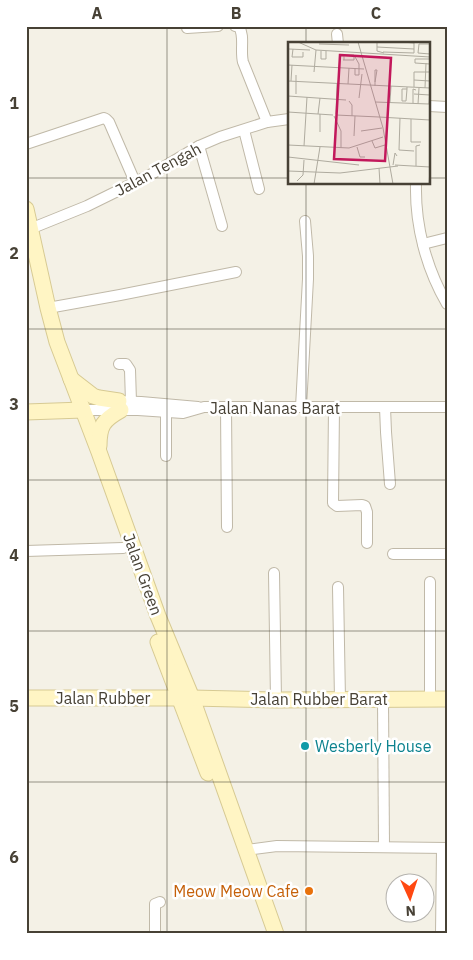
<svg xmlns="http://www.w3.org/2000/svg" width="473" height="960" font-family="'IBM Plex Sans',sans-serif">
  <style>
    .lines { fill: none; stroke-linecap: round; stroke-linejoin: round }
    .street-casing { stroke: #c0b9a8; stroke-width: 12 }
    .secondary-casing { stroke: #d7ca93; stroke-width: 17 }
    .street { stroke: #fff; stroke-width: 10 }
    .secondary { stroke: #fff5c4; stroke-width: 15 }
    .grid { fill: none; stroke: #474135; stroke-width: 1; stroke-opacity: 0.55 }
    .culture-dot { fill: #0f9aa8; stroke: #fff; stroke-width: 2 }
    .food-dot { fill: #e8710a; stroke: #fff; stroke-width: 2 }
    .labels { text-anchor: middle; dominant-baseline: central; stroke-width: 5; stroke-linejoin: round; paint-order: stroke }
    .street-label { font-size: 16px; fill: #474135; stroke: #fff }
    .culture-label { font-size: 16px; fill: #0d838f; stroke: #fff; text-anchor: start }
    .food-label { font-size: 16px; fill: #c56008; stroke: #fff; text-anchor: end }
    .inset-road { fill: none; stroke: #afab9f; stroke-width: 1 }
    .view { fill: #c2185b; fill-opacity: 0.15; stroke: #c2185b; stroke-width: 2.5 }
    .inset-edge { fill: none; stroke: #474135; stroke-width: 2.5 }
    .neatline { fill: none; stroke: #474135; stroke-width: 2 }
    .grid-label { font-size: 16px; text-anchor: middle; font-weight: bold; fill: #474135 }
  </style>
  <rect width="100%" height="100%" fill="#f4f1e6"/>
  <g class="lines">
    <g class="street-casing">
      <g id="street">
        <path d="M235 26 239 27C245 36 240 50 243 62L267 122"/>
        <path d="M187 28 218 26"/>
        <path d="M337 34 338 44"/>
        <path d="M429 106 447 107"/>
        <path d="M244 130 259 189"/>
        <path d="M26 144 104 118 106 119 109 122 135 182"/>
        <path d="M199 146 222 226"/>
        <path d="M416 184C415 225 426 268 447 304"/>
        <path d="M30 229 87 206 150 175 199 146 220 137 267 122 289 119"/>
        <path d="M423 244 447 238"/>
        <path d="M48 308 120 295 236 272"/>
        <path d="M119 364H126L130 370 131 402"/>
        <path d="M113 401 141 402 198 407"/>
        <path d="M226 407 227 527"/>
        <path d="M301 407 308 279V256L305 221"/>
        <path d="M334 407 333 503 337 506 362 505 365 506 367 512V543"/>
        <path d="M385 407 386 432 390 484"/>
        <path d="M83 410H138L183 413 204 407H447"/>
        <path d="M166 456V412"/>
        <path d="M26 551 123 548"/>
        <path d="M393 554H447"/>
        <path d="M274 573 276 700"/>
        <path d="M430 582V699"/>
        <path d="M338 587 340 700"/>
        <path d="M383 699 384 847"/>
        <path d="M247 850 277 846 447 848"/>
        <path d="M155 934V904L160 902"/>
        <path d="M441 934 442 848"/>
      </g>
    </g>
    <g class="secondary-casing">
      <g id="secondary">
        <path d="M26 209 48 308 57 342 99 452 158 616 192 698 276 934"/>
        <path d="M71 379 93 396 99 398 119 401"/>
        <path d="M26 412 83 410"/>
        <path d="M99 446C99 426 103 420 121 410"/>
        <path d="M158 642 208 773"/>
        <path d="M26 698H192L276 700 447 699"/>
      </g>
    </g>
    <use href="#street" class="street"/>
    <use href="#secondary" class="secondary"/>
  </g>
  <path class="grid" d="M167 26V934M306 26V44M26 178H289M429 178H447M306 184V934M26 329H447M26 480H447M26 631H447M26 782H447"/>
  <circle class="culture-dot" cx="305" cy="746" r="5"/>
  <circle class="food-dot" cx="309" cy="891" r="5"/>
  <g class="labels">
    <g class="street-label">
      <text transform="translate(158 169) rotate(-28)">Jalan Tengah</text>
      <text x="275" y="408">Jalan Nanas Barat</text>
      <text transform="translate(143 574) rotate(70)">Jalan Green</text>
      <text x="103" y="698">Jalan Rubber</text>
      <text x="319" y="699">Jalan Rubber Barat</text>
    </g>
    <g class="culture-label">
      <text x="315" y="746">Wesberly House</text>
    </g>
    <g class="food-label">
      <text x="299" y="891">Meow Meow Cafe</text>
    </g>
  </g>
  <g transform="translate(288 42)">
    <rect width="142" height="142" fill="#f4f1e6"/>
    <path class="inset-road" d="M10 0 28 8 142 15M70 0 95 86 105 142M89 0V9L96 11M31 2 61 3M142 2H131L130 11 142 12M89 5 126 7M1 7 22 8M5 7 4 15H15V10M33 9V17H38V9M95 10 126 11V1L114 0M66 13 71 22V33H67V26M142 17H127V21L142 22M55 18H66V13H56V18M0 23 76 27M26 30 28 8M126 38 142 39M0 39 142 46M3 39 4 23M60 42 61 26M87 44V28H89L87 40M126 45V30H142M137 46 138 21M119 47H114V59H118L119 47V45M8 52V33M126 52 142 53M0 54 58 58M71 56 74 32M61 59 64 63V74M87 60 141 62 142 46M102 60 103 44M125 61V47L128 48M130 62 131 46M0 70 45 73M30 72 32 56M48 72 49 41M48 73 91 75M46 74 53 89V106M91 75 142 78M112 76 111 108 126 109M123 77V100H133M73 89 94 86M32 90V72M66 94 67 74M84 99 87 106 97 103M0 103 61 106 95 95M16 104 19 55M69 105 72 115H77M0 115 71 123M105 123 107 111 109 114M107 123 142 125M128 124V104L132 103M91 126 92 142M0 129 52 131 110 124M9 139 15 133 16 118M26 142 32 105M141 142 142 127"/>
    <path class="view" d="M52 13 103 16 97 119 46 117Z"/>
    <rect width="142" height="142" class="inset-edge"/>
  </g>
  <rect width="473" height="960" fill="none" stroke="#ffffff" stroke-width="55"/>
  <g transform="translate(410 898) rotate(177)"><circle r="24" fill="#ffffff" stroke="#b5b3ae"/>
  <path d="M0-4L9 19L0 12L-9 19Z" fill="#ff4811"/>
  <text y="-8" font-size="14" font-weight="bold" text-anchor="middle" fill="#474135">N</text>
  </g>
  <rect x="28" y="28" width="418" height="904" class="neatline"/>
  <g class="grid-label">
    <text x="97" y="19">A</text>
    <text x="236" y="19">B</text>
    <text x="376" y="19">C</text>
    <text x="14" y="109">1</text>
    <text x="14" y="259">2</text>
    <text x="14" y="410">3</text>
    <text x="14" y="561">4</text>
    <text x="14" y="712">5</text>
    <text x="14" y="863">6</text>
  </g>
</svg>
